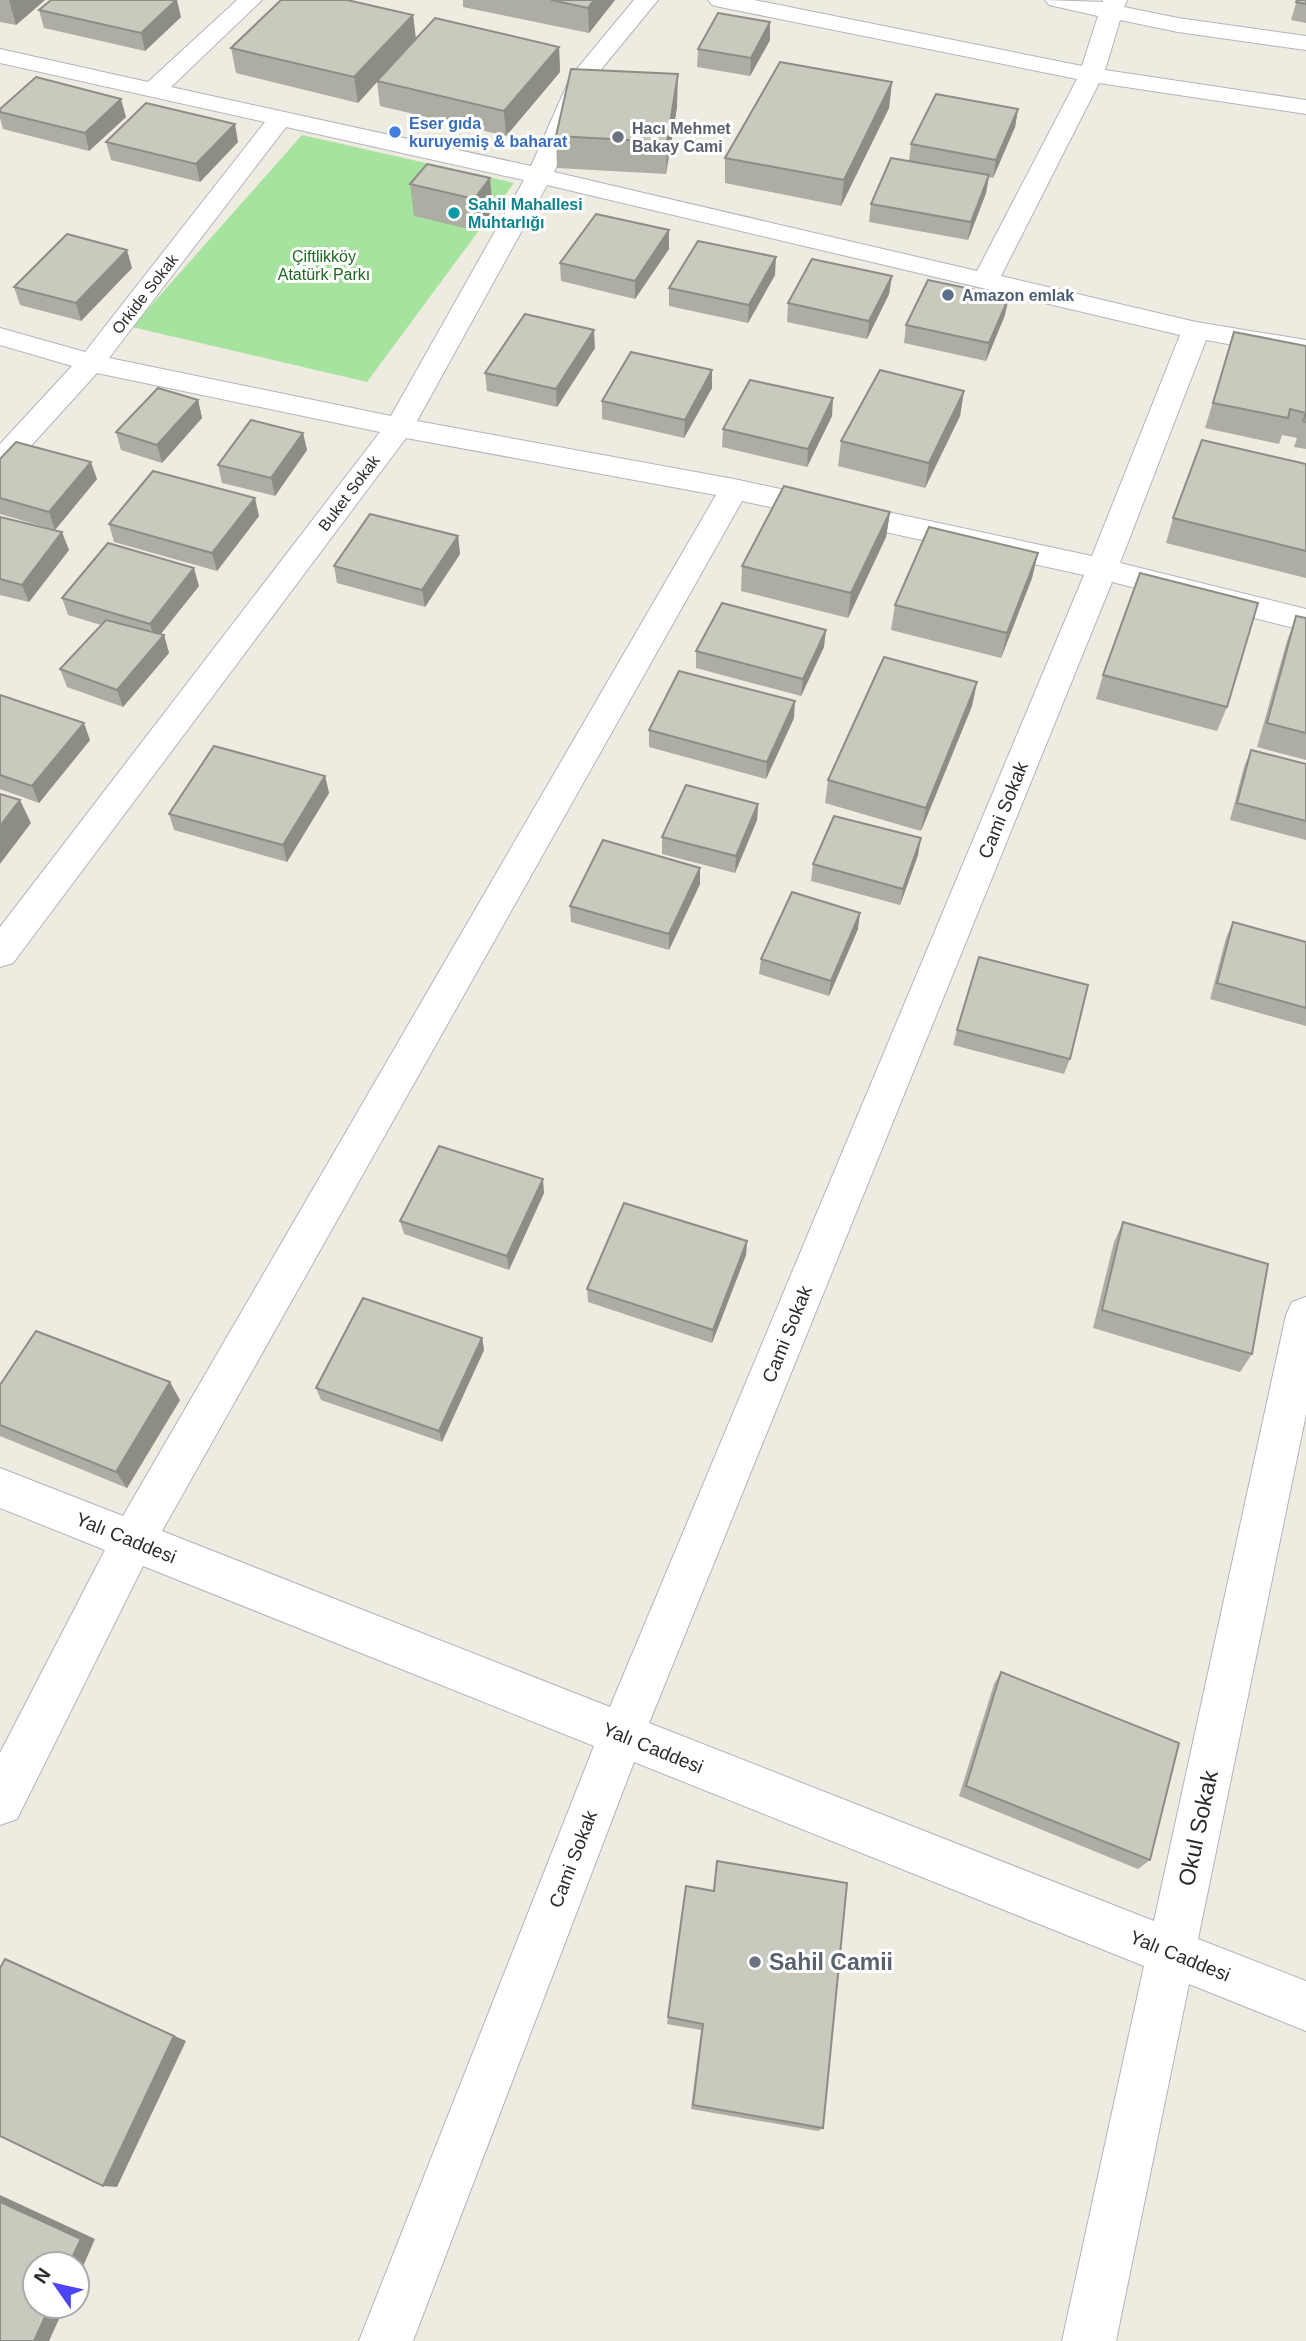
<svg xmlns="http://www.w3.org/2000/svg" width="1306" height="2341" font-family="Helvetica,sans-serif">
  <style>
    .green { fill: #a6e39e }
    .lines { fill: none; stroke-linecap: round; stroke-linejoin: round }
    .street-casing { stroke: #b4b3c0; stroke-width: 2 }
    .street { fill: #fff; fill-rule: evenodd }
    .wall { fill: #aeada3 }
    .shaded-wall { fill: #8d8d85 }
    .building { fill: #cac9be; stroke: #8d8d85; stroke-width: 2 }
    .shop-dot { fill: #3f7fe0; stroke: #fff; stroke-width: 2.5 }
    .worship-dot { fill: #6b7280; stroke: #fff; stroke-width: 2.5 }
    .culture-dot { fill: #0f9aa8; stroke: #fff; stroke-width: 2.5 }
    .service-dot { fill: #5c6f8a; stroke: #fff; stroke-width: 2.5 }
    .labels { text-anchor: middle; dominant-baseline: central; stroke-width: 6; stroke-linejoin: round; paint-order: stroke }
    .far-shop-label { font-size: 16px; font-weight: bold; fill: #366cbe; stroke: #fff; text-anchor: start }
    .far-worship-label { font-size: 16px; font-weight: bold; fill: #5b616d; stroke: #fff; text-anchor: start }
    .far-culture-label { font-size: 16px; font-weight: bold; fill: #0d838f; stroke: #fff; text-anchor: start }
    .far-park-label { font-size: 16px; fill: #1d6a1e; stroke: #fff }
    .far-street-label { font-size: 16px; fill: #2d2d2d; stroke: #fff }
    .far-service-label { font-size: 16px; font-weight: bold; fill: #4e5e75; stroke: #fff; text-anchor: start }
    .street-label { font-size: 19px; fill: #2d2d2d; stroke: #fff }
    .near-street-label { font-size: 23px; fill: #2d2d2d; stroke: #fff }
    .near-worship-label { font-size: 23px; font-weight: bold; fill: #5b616d; stroke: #fff; text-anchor: start }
  </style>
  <rect width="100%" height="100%" fill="#eeebe0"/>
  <path class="green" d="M302 135 514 183 367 382 132 327Z"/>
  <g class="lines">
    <g class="street-casing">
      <path id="street" d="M237 0H262L171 87 531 166 571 76 634 0H658L594 78 554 172 977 271 1077 79 720 7 712 5 708 0H754L1082 66 1098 16 1049 5 1045 0 1103 2V0H1127L1124 7 1178 18 1306 36V50L1178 32 1120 20 1105 70 1306 100V114L1099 83 1001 276 1196 322 1306 340V358L1206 340 1120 563 1306 609V631L1112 582 649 1723 1154 1921 1286 1315 1292 1302 1306 1297V1414L1198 1939 1306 1981V2031L1189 1984 1116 2341H1062L1144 1966 634 1762 413 2341H359L594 1746 143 1566 17 1819 0 1825V1753L105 1550 0 1508V1468L123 1516 716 495 406 438 13 963 0 967V927L380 432 97 373 10 469 0 471V444L72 366 0 345V328L85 352 265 122 0 63V49L148 82ZM286 127 524 180 391 416 109 358ZM547 185 1180 335 1092 556 734 479 417 421ZM742 501 1084 575 610 1707 162 1531Z"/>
    </g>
    <use href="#street" class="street"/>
  </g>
  <g class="wall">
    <path d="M0 0H45L16 25 0 22Z"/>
    <path d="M463 0H615L589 33 463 7Z"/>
    <path d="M1297 0H1306V23L1291 20Z"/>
    <path d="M39 10 181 17 145 51 44 28Z"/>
    <path d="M413 15 416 39 559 47 560 72 506 136 380 106 377 82 358 103 236 73 231 48Z"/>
    <path d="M770 40 750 76 697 67 698 49Z"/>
    <path d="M892 82 889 108 841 206 725 183V158Z"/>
    <path d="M677 107 666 174 557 168 556 136Z"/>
    <path d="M0 109 126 117 89 151 3 129 0 118Z"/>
    <path d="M1018 109 1015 127 993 178 989 177 986 193 968 240 869 222 871 204 909 161 911 144Z"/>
    <path d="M106 142H238L200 182 111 160Z"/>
    <path d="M427 164 493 211 477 231 414 216 410 184Z"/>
    <path d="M669 249 635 299 561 281 560 263Z"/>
    <path d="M132 268 81 321 20 305 14 287Z"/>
    <path d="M775 275 748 323 669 306V288Z"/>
    <path d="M892 276 889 294 867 339 787 322 788 303Z"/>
    <path d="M1005 315 986 361 904 343 906 325Z"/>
    <path d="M1234 332 1306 346V449L1294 447 1297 438 1282 435 1279 444 1205 428Z"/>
    <path d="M595 348 557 407 487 391 485 373Z"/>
    <path d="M712 370V388L684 438 602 419V401Z"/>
    <path d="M964 391 960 416 925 488 838 466 841 441Z"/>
    <path d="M198 400 202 418 162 463 121 450 116 432Z"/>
    <path d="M832 416 807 467 722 447 723 429Z"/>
    <path d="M303 433 307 450 275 496 222 483 218 465Z"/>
    <path d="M0 459 97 479 55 530 0 514Z"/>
    <path d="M1306 464V578L1166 543 1173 518Z"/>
    <path d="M890 512 886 537 848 618 741 591 742 566Z"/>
    <path d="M259 516 217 571 114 542 109 524Z"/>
    <path d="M0 517 69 550 29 602 0 595Z"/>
    <path d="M458 536 460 554 425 607 337 583 334 566Z"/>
    <path d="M1038 553 1032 578 1001 658 891 630 895 605Z"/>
    <path d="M199 586 160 635H164L169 653 123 707 67 687 60 669 101 625 68 615 62 598Z"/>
    <path d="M1296 616 1306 618V760L1257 747 1287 641Z"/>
    <path d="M824 647 801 696 696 668V651Z"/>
    <path d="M1103 675 1227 707 1217 731 1096 699Z"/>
    <path d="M977 682 972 706 921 831 825 803 828 780Z"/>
    <path d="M0 695 90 740 39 803 0 789Z"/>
    <path d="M794 718 766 779 649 747V730Z"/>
    <path d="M1251 750 1306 764V840L1230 820 1244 767Z"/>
    <path d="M325 776 329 793 287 862 174 830 169 814Z"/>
    <path d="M758 804 757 820 735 873 662 854V837Z"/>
    <path d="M918 855 900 905 811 881 813 864Z"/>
    <path d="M700 868V884L669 950 571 922 570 906Z"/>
    <path d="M1233 922 1306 942V1026L1210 999 1226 938Z"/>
    <path d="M858 929 829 996 759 974 761 959Z"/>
    <path d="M957 1030 1070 1059 1064 1074 953 1045Z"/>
    <path d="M544 1193 509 1270 404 1234 400 1221Z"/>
    <path d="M1123 1222 1252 1354 1240 1372 1093 1328 1114 1242Z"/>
    <path d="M747 1241 746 1255 712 1343 588 1302 587 1289Z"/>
    <path d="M482 1338 484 1350 442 1442 321 1400 316 1388Z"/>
    <path d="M0 1385 180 1400 127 1488 0 1436Z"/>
    <path d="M1001 1672 1150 1860 1138 1869 959 1796 994 1684Z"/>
    <path d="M717 1861 823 2128 818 2131 691 2109 701 2030 667 2024 668 2017 713 1891Z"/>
  </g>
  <g class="shaded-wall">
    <path d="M9 0H45L16 25Z"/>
    <path d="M176 0H177L181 17 145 51 141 33Z"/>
    <path d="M594 0H615L589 33 588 8Z"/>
    <path d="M413 15 416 41 377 81V82L358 103 354 77Z"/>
    <path d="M770 22V40L750 76 751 58Z"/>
    <path d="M559 47 560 72 506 136 504 111Z"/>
    <path d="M678 74 677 107 666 174 667 142Z"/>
    <path d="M892 82 889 108 841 206 844 180Z"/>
    <path d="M121 99 126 117 89 151 85 133Z"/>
    <path d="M1018 109 1015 127 993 178 996 160Z"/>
    <path d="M235 124 238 142 200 182 196 164Z"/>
    <path d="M989 175 986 193 968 240 971 222Z"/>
    <path d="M490 178 493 211 477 231 474 199Z"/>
    <path d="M669 230V249L635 299V281Z"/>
    <path d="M127 250 132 268 81 321 76 303Z"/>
    <path d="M776 257 775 275 748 323 749 305Z"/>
    <path d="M892 276 889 294 867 339 869 321Z"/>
    <path d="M1009 297 1005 315 986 361 989 343Z"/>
    <path d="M594 330 595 348 557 407 556 389Z"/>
    <path d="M712 370V388L684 438 685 420Z"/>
    <path d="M964 391 960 416 925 488 929 463Z"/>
    <path d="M833 398 832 416 807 467 808 449Z"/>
    <path d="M198 400 202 418 162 463 157 445Z"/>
    <path d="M303 433 307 450 275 496 271 478Z"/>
    <path d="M91 462 97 479 55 530 49 512Z"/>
    <path d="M255 498 259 516 217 571 212 553Z"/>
    <path d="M890 512 886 537 848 618 851 593Z"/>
    <path d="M62 532 69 550 29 602 22 585Z"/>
    <path d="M458 536 460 554 425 607 422 590Z"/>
    <path d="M1038 553 1032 578 1001 658 1007 633Z"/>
    <path d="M194 568 199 586 155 641 150 624Z"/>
    <path d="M826 630 824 647 801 696 803 679Z"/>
    <path d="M164 635 169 653 123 707 117 690Z"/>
    <path d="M977 682 972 706 921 831 926 808Z"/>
    <path d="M795 701 794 718 766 779 767 762Z"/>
    <path d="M84 723 90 740 39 803 32 786Z"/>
    <path d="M325 776 329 793 287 862 283 845Z"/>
    <path d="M20 800 31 823 0 864V826Z"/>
    <path d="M758 804 757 820 735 873 736 856Z"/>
    <path d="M921 838 918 855 900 905 903 889Z"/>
    <path d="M700 868V884L669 950V934Z"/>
    <path d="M860 913 858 929 829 996 831 981Z"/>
    <path d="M543 1179 544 1193 509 1270 507 1256Z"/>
    <path d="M747 1241 746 1255 712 1343 713 1330Z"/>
    <path d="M482 1338 484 1350 442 1442 439 1431Z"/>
    <path d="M170 1382 180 1400 127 1488 116 1472Z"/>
    <path d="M5 1959 186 2041 117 2187 103 2186Z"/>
    <path d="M0 2195 95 2239 77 2280V2264H69L0 2202Z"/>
    <path d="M50 2306H65L49 2341H34Z"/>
  </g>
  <g class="building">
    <path d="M51 0H176L141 33 39 10Z"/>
    <path d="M281 0H347L413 15 354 77 231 48Z"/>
    <path d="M551 0H594L588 8Z"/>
    <path d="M1297 0H1306V4L1296 2Z"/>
    <path d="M718 13 770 22 751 58 698 49Z"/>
    <path d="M435 18 559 47 504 111 377 81Z"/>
    <path d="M780 62 892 82 844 180 725 158Z"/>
    <path d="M571 69 678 74 667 142 556 136Z"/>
    <path d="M36 77 121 99 85 133 0 112V109Z"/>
    <path d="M936 94 1018 109 996 160 911 144Z"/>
    <path d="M146 103 235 124 196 164 106 142Z"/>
    <path d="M891 158 989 175 971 222 871 204Z"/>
    <path d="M427 164 490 178 474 199 410 184Z"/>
    <path d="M596 214 669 230 635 281 560 263Z"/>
    <path d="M67 234 127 250 76 303 14 287Z"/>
    <path d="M698 241 776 257 749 305 669 288Z"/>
    <path d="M812 259 892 276 869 321 788 303Z"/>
    <path d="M928 280 1009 297 989 343 906 325Z"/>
    <path d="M525 314 594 330 556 389 485 373Z"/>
    <path d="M1234 332 1306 346V422L1303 421 1306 413 1290 409 1288 418 1213 403Z"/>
    <path d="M631 352 712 370 685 420 602 401Z"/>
    <path d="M880 370 964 391 929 463 841 441Z"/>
    <path d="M750 380 833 398 808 449 723 429Z"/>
    <path d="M158 388 198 400 157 445 116 432Z"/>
    <path d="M251 420 303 433 271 478 218 465Z"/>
    <path d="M1202 440 1306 464V551L1173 518Z"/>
    <path d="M16 442 91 462 49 512 0 498V459Z"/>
    <path d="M153 471 255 498 212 553 109 524Z"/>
    <path d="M784 486 890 512 851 593 742 566Z"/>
    <path d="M370 514 458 536 422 590 334 566Z"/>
    <path d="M0 517 62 532 22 585 0 579Z"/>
    <path d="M929 527 1038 553 1007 633 895 605Z"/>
    <path d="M108 543 194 568 150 624 62 598Z"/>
    <path d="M1140 573 1258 603 1227 707 1103 675Z"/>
    <path d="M722 603 826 630 803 679 696 651Z"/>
    <path d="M1296 616 1306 618V733L1267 723Z"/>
    <path d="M106 620 164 635 117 690 60 669Z"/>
    <path d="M884 657 977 682 926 808 828 780Z"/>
    <path d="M679 671 795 701 767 762 649 730Z"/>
    <path d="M0 695 84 723 32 786 0 775Z"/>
    <path d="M214 746 325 776 283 845 169 814Z"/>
    <path d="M1251 750 1306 764V821L1237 803Z"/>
    <path d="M686 785 758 804 736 856 662 837Z"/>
    <path d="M0 794 20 800 0 826Z"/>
    <path d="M834 816 921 838 903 889 813 864Z"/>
    <path d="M603 840 700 868 669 934 570 906Z"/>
    <path d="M792 892 860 913 831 981 761 959Z"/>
    <path d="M1233 922 1306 942V1008L1217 983Z"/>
    <path d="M979 957 1088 985 1070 1059 957 1030Z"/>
    <path d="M439 1146 543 1179 507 1256 400 1221Z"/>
    <path d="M624 1203 747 1241 713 1330 587 1289Z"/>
    <path d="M1123 1222 1268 1264 1252 1354 1102 1310Z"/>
    <path d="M363 1298 482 1338 439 1431 316 1388Z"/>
    <path d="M36 1331 170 1382 116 1472 0 1425V1385Z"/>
    <path d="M1001 1672 1179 1743 1150 1860 966 1786Z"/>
    <path d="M717 1861 847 1883 823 2128 693 2105 703 2024 668 2017 686 1886 714 1891Z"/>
    <path d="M5 1959 174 2036 103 2186 0 2136V1968Z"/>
    <path d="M0 2202 81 2239 69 2264H35V2306H50L34 2341H0Z"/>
  </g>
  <circle class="shop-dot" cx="395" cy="132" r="7"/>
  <g class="worship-dot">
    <circle cx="618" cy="137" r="7"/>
    <circle cx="755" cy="1962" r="7"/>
  </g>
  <circle class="culture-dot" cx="454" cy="213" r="7"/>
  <circle class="service-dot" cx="948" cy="295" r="7"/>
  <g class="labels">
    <g class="far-shop-label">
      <text x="409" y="123">Eser gıda<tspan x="409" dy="18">kuruyemiş &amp; baharat</tspan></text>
    </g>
    <g class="far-worship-label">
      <text x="632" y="128">Hacı Mehmet<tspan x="632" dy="18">Bakay Cami</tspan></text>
    </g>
    <g class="far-culture-label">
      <text x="468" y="204">Sahil Mahallesi<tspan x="468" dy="18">Muhtarlığı</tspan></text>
    </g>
    <g class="far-park-label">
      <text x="324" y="256">Çiftlikköy<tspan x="324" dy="18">Atatürk Parkı</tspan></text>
    </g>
    <g class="far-street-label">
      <text transform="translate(145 294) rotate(-52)">Orkide Sokak</text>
      <text transform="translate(349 493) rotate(-53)">Buket Sokak</text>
    </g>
    <g class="far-service-label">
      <text x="962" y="295">Amazon emlak</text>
    </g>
    <g class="street-label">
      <text transform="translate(1003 810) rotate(-68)">Cami Sokak</text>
      <text transform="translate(787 1334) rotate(-68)">Cami Sokak</text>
      <text transform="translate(126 1538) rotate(22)">Yalı Caddesi</text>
      <text transform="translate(653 1748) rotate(22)">Yalı Caddesi</text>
      <text transform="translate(573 1859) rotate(-69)">Cami Sokak</text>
      <text transform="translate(1180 1956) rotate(22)">Yalı Caddesi</text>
    </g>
    <g class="near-street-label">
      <text transform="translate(1198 1828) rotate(-78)">Okul Sokak</text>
    </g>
    <g class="near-worship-label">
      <text x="769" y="1962">Sahil Camii</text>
    </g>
  </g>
  <g transform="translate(56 2285) rotate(304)"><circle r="33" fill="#ffffff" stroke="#ababab" stroke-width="2"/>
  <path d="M0-5L12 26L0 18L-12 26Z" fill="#4c45f6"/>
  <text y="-10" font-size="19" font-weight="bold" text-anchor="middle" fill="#2d2d2d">N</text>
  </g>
</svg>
